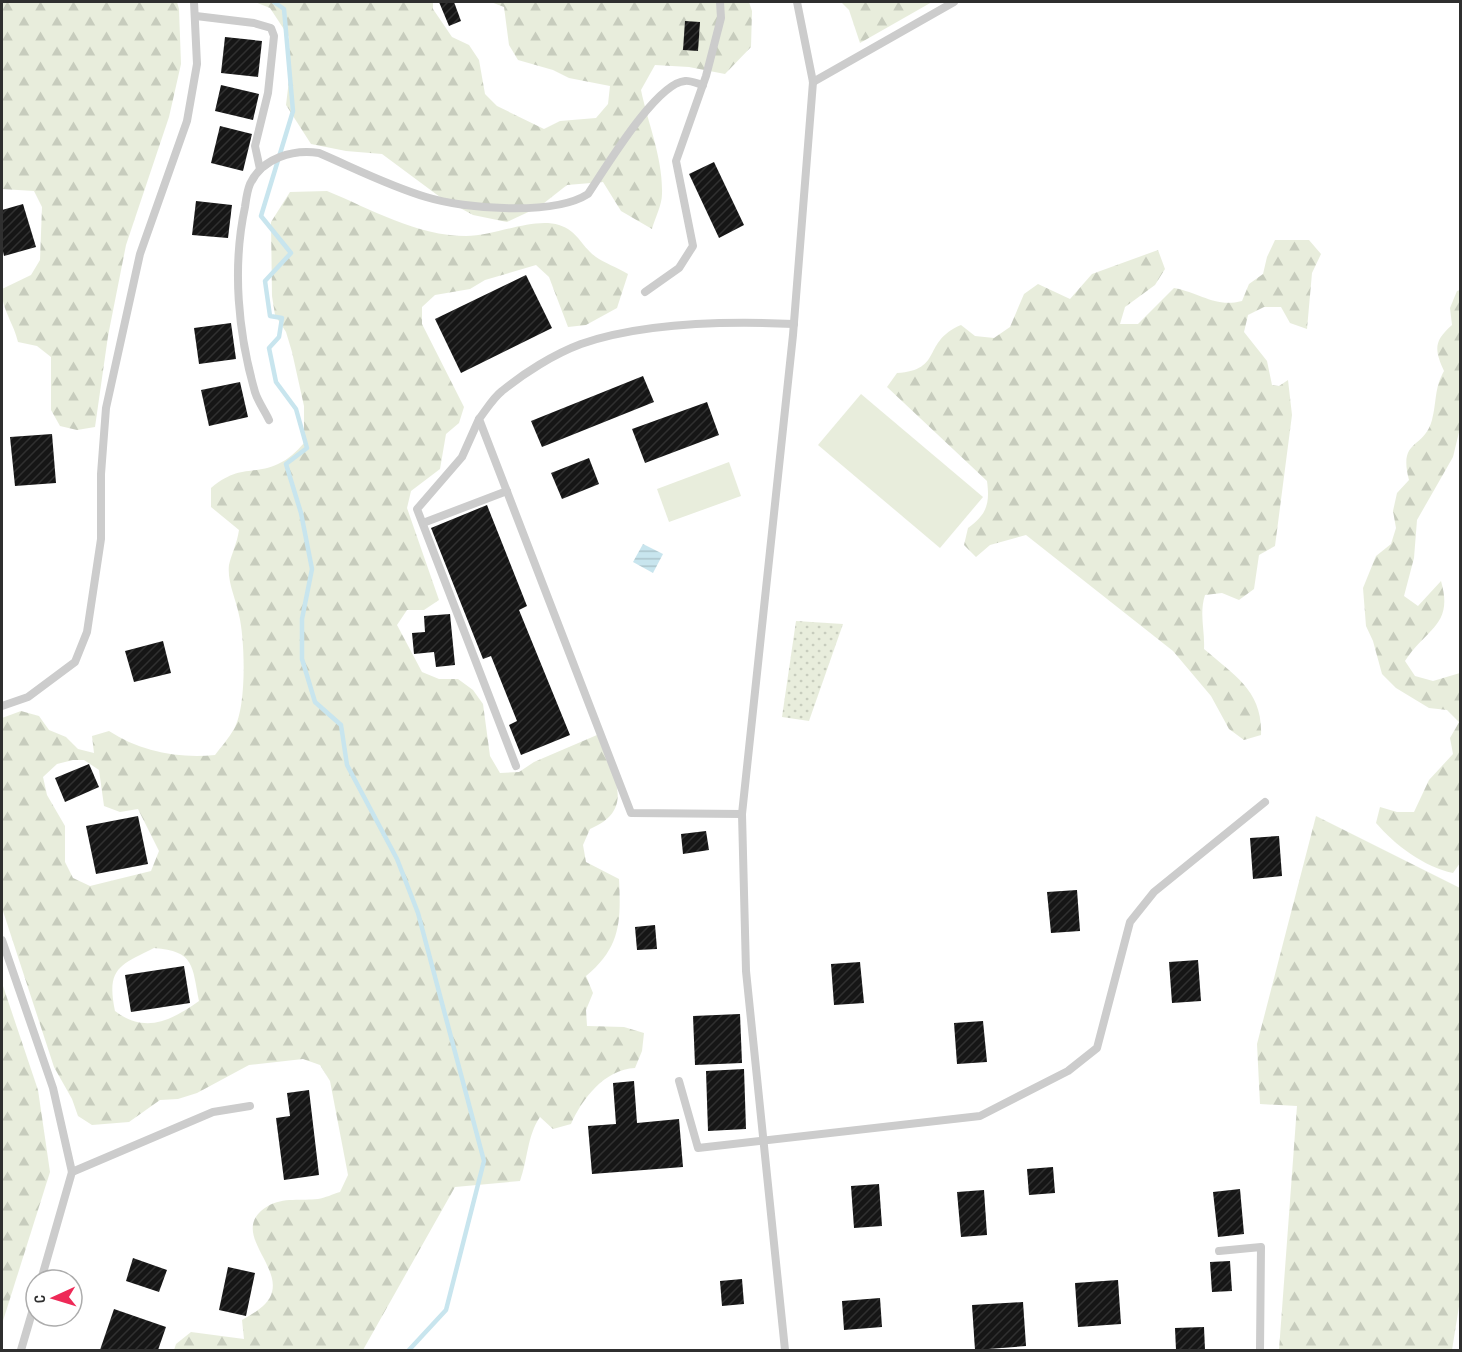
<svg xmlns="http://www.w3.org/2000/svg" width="1462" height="1352" font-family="'Sofia Sans Condensed',sans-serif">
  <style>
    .green { fill: url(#green-dots) }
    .forest { fill: url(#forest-firs); fill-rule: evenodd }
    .pitch { fill: #e8eddc }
    .water { fill: url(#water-rules) }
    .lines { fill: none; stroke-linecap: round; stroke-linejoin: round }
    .stream { stroke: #c8e5ee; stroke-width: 4.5 }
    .building { fill: url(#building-hatch) }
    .lane { stroke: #ccc; stroke-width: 8 }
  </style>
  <defs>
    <pattern id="green-dots" width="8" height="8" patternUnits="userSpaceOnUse" patternTransform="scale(1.5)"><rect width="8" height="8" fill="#e8eddc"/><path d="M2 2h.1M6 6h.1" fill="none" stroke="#c7ccbd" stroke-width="1.8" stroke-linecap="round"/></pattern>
    <pattern id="forest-firs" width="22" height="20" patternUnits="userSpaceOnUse" patternTransform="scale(1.5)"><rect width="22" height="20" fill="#e8eddc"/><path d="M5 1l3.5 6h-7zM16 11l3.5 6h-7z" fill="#c7ccbd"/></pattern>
    <pattern id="water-rules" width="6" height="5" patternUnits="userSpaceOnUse" patternTransform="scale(1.5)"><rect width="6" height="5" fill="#c8e5ee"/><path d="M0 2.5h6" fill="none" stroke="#acc5cc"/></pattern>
    <pattern id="building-hatch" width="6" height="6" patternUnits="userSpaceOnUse" patternTransform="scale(1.5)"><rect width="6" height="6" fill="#161616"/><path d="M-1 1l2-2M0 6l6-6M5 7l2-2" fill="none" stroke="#303030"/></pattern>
  </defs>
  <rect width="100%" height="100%" fill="#fff"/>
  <path class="green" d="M796 621 843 624 809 721 782 717Z"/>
  <g class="forest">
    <path d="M2 2H177L179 9 181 64 169 117 126 245 108 336 95 427 77 430 60 426 51 410V357L37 346 18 342C14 323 1 309 2 289L31 275 40 260 42 207 34 191 2 189Z"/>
    <path d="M255 2H433V9L452 37 469 45 479 60 485 94 497 106 544 129 560 121 596 118 608 104 610 86 569 78 553 70 518 60 509 45 504 7 491 2H749L752 11 751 47 725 74 689 67 655 65 641 90C648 124 663 158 662 194 662 205 655 218 652 229L621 211 603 182 567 185 539 207 507 222 473 215 440 197 382 154 346 151 311 144 286 105 290 72 289 37 270 8Z"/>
    <path d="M841 2H932L860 43 849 10Z"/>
    <path d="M327 191C371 209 417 236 466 236 495 236 533 217 559 225 578 231 581 246 596 257 603 262 618 268 628 274L617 308 586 325 568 327 549 277 536 265 485 280 470 289 435 295 422 307V324L464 407 459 423 446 434 440 469 411 491 407 508 439 600 424 610H407L397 625 422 672 439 679H458L473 690 483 704 490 756 500 773 519 772 534 762 597 735C611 771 639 809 590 829L583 845 586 862 619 879C621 921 621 947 586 976L593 993 586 1010 587 1026 624 1027 644 1033 642 1051 635 1068C605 1069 582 1099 571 1124L553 1129 540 1117C527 1136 528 1159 520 1181L455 1187 363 1350H174L176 1344 191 1332 244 1339 242 1320C253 1314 269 1305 272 1292 280 1263 228 1230 268 1206 283 1197 302 1201 318 1199 325 1198 333 1194 340 1192L348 1175 330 1081 320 1065 303 1059 249 1065 197 1093 178 1099 160 1100 129 1122 92 1125 78 1116 72 1099 54 1067 2 908V718L21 711 39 716 49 730 66 737 78 749 94 753 92 736 109 731C139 751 179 759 215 755 221 747 229 738 234 729 247 707 245 639 239 615 236 599 227 582 229 565 231 555 237 544 239 530L211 507V488C240 464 251 476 278 464 289 459 296 452 304 443V406L292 352 286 332 275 315 272 296 271 222 290 192ZM73 760H84L99 770 104 806 120 812 138 809 159 851 151 871 90 886 73 878 65 862V826L47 795 43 777 57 764ZM154 948C195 951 192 966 199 1001 171 1021 145 1034 115 1011 106 968 120 965 154 948Z"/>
    <path d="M1275 240H1309L1321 254 1312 273 1307 329 1290 323 1281 307H1264L1248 315 1244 332 1267 361 1272 385 1279 386 1288 380 1292 415 1275 546 1259 555 1254 589 1239 600 1222 593 1205 595C1199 614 1205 630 1204 649 1234 675 1263 691 1261 735L1244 740 1229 729 1211 696 1173 651 1026 535 990 545 976 557 964 545 968 528C987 514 990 504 987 481L887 387 897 373C944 370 921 342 961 325L975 336 994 338 1010 327 1024 294 1038 284 1070 299 1092 274 1158 250 1165 269 1155 285 1125 307 1120 324H1138L1174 288C1201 293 1215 308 1242 301L1249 284 1263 274 1267 257Z"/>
    <path d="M1460 290V428L1453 457 1417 520 1414 558 1404 596 1418 606 1441 581C1454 626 1426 628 1405 661L1415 676 1433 681 1460 673V863L1453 873C1424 867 1395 845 1376 823L1380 807 1397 812H1414L1429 780 1453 754 1450 738 1459 722 1447 710 1429 708 1396 688 1382 674 1373 641 1366 626 1363 588 1376 556 1391 544 1396 528 1393 511 1397 493 1409 480C1398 438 1424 450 1432 420 1437 401 1434 389 1444 371 1434 349 1434 341 1452 325L1450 308 1457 291Z"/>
    <path d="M1316 816 1460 888V1300L1452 1350H1279L1297 1106 1260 1104 1257 1044Z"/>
    <path d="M2 983 38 1090 50 1172 2 1324Z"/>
  </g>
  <g class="pitch">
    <path d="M861 394 983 497 940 548 818 445Z"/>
    <path d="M729 462 741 496 669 522 657 489Z"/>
  </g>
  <path class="water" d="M643 544 663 554 653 573 633 562Z"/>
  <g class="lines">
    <path class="stream" d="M274 2 284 9 293 111 261 216 291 253 265 281 270 316 282 318 279 337 269 348 276 382 296 409 307 448 286 464 301 513 312 569 302 619V659L315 702 341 725 347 765 397 859 418 913 484 1161 446 1310 409 1350"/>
  </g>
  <g class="building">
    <path d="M439 2H454L461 21 449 26Z"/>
    <path d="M685 21 700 22 698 51 683 50Z"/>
    <path d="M225 37 262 41 258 77 221 73Z"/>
    <path d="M221 85 259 94 253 120 215 111Z"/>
    <path d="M220 126 252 134 243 171 211 163Z"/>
    <path d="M714 162 744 225 719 238 689 174Z"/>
    <path d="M196 201 232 205 228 238 192 235Z"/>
    <path d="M23 204 36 247 4 256 2 247V210Z"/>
    <path d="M526 275 552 328 461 373 435 319Z"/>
    <path d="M231 323 236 359 199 364 194 328Z"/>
    <path d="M643 376 654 402 542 447 531 421Z"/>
    <path d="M240 382 248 417 209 426 201 390Z"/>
    <path d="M707 402 719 435 645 463 632 429Z"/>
    <path d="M52 434 56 483 15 486 10 437Z"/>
    <path d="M589 458 599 484 562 499 551 473Z"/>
    <path d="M487 505 527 606 519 610 570 735 521 755 509 725 517 721 491 656 483 659 431 528Z"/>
    <path d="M450 614 455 665 436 667 434 652 414 654 412 633 425 632 424 616Z"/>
    <path d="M163 641 171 673 134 682 125 651Z"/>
    <path d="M89 764 99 787 65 802 55 778Z"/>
    <path d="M138 816 148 864 96 874 86 826Z"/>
    <path d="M706 831 709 850 683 854 681 834Z"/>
    <path d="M1279 836 1282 876 1253 879 1250 838Z"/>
    <path d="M1077 890 1080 931 1051 933 1047 892Z"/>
    <path d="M655 925 657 949 637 950 635 927Z"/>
    <path d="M1198 960 1201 1001 1172 1003 1169 962Z"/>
    <path d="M860 962 864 1003 834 1005 831 964Z"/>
    <path d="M184 966 190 1003 131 1012 125 975Z"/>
    <path d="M740 1014 742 1063 695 1065 693 1016Z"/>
    <path d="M983 1021 987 1062 957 1064 954 1023Z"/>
    <path d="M744 1069 746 1129 708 1131 706 1071Z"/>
    <path d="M634 1081 637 1123 679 1119 683 1167 592 1174 588 1126 616 1124 613 1083Z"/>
    <path d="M309 1090 319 1175 284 1180 276 1118 290 1116 287 1093Z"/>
    <path d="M1053 1167 1055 1193 1029 1195 1027 1169Z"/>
    <path d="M879 1184 882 1226 854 1228 851 1186Z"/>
    <path d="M1240 1189 1244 1234 1218 1237 1213 1192Z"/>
    <path d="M984 1190 987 1235 961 1237 957 1192Z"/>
    <path d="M133 1258 167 1270 159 1292 126 1281Z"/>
    <path d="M1230 1261 1232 1291 1212 1292 1210 1262Z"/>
    <path d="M228 1267 255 1273 246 1316 219 1310Z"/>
    <path d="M742 1279 744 1304 722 1306 720 1281Z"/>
    <path d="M1118 1280 1121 1324 1078 1327 1075 1283Z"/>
    <path d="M880 1298 882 1327 844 1330 842 1301Z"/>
    <path d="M1023 1302 1026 1346 975 1350 972 1305Z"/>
    <path d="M114 1309 166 1327 158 1350H100Z"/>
    <path d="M1204 1327 1205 1350H1176L1175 1328Z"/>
  </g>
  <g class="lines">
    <g class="lane">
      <path d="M196 16 254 23 271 28 274 36 268 93 255 146 260 169"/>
      <path d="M813 82 954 2"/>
      <path d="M645 292 679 268 693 246 676 161 706 76 721 18 720 2"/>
      <path d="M479 419 462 457 417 509 516 766"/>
      <path d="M269 420C265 411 258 402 255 392 238 333 232 267 245 207 246 200 247 191 250 184 262 158 293 149 319 153 354 168 389 186 426 197 465 209 554 216 588 194 605 169 656 83 685 81 690 80 698 84 703 85"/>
      <path d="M423 523 507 491"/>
      <path d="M2 706 28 697 75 662 87 632 101 539V474L106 408 140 254 187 121 197 64 194 2"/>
      <path d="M742 814 631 813 479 419C486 410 493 398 502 391 524 373 554 354 581 344 645 322 727 321 794 324"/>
      <path d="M2 940 53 1088 72 1172 41 1280"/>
      <path d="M679 1081 698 1148 980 1116 1068 1071 1097 1048 1130 922 1154 892 1265 802"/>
      <path d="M72 1172 213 1112 250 1106"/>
      <path d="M1219 1251 1261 1247 1260 1350"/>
      <path d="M21 1350 36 1299"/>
      <path d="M785 1350 746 971 742 814 793 335 813 82 797 2"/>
    </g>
  </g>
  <rect width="1462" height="1352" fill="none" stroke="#2f2f2f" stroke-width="6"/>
  <g transform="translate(54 1298) rotate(266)"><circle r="28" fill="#ffffff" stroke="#acacac" stroke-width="1.5"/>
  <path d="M0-4.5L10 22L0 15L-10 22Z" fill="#ee2957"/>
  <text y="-9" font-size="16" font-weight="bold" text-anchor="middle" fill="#2f2f2f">С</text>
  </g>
</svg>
